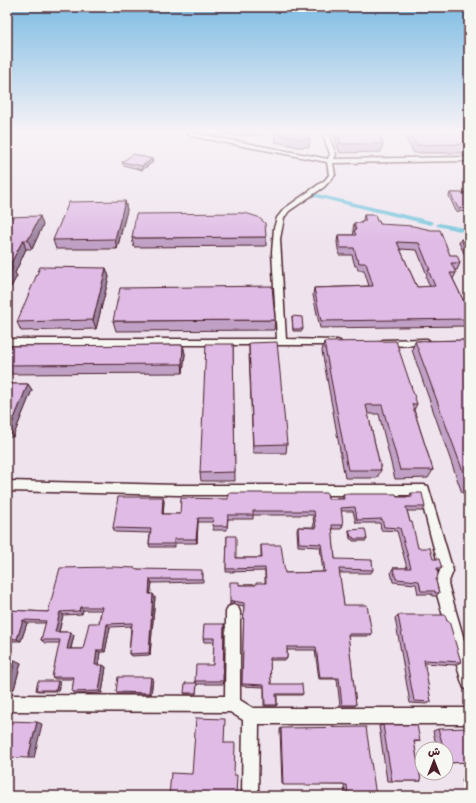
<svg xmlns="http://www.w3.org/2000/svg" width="476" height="803" font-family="'Balsamiq Sans','Playpen Sans Arabic',sans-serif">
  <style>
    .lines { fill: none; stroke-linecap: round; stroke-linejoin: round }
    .canal { fill: #7cc7dc; fill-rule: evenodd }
    .minor-casing { stroke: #4a1f2b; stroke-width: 3 }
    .minor { fill: #f6f6f2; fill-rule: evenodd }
    .wall { fill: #c0a1c5; stroke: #4a1f2b; fill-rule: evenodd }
    .shaded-wall { fill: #9c83a0; stroke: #4a1f2b }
    .building { fill: #dfbbe5; stroke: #4a1f2b; fill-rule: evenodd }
  </style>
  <rect width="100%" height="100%" fill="#efe4ee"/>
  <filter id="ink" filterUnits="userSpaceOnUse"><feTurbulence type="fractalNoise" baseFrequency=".025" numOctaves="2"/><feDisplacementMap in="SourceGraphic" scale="8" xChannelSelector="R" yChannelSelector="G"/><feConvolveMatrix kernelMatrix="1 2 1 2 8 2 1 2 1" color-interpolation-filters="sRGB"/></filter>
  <g filter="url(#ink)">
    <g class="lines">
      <g class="canal">
        <path d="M309 192 431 221 434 223 431 225 307 195V193Z"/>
        <path d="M439 223 469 229V233L437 226 436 225Z"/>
      </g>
      <g class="minor-casing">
        <g id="minor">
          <path d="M189 132 328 159 330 154 322 132H327L336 154 334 159 469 157V161L333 163 335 175 324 187 289 211 284 218 280 239 286 339 337 340 340 341 341 343 340 345H7V339H277L272 252 274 228 277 218 284 209 325 180 329 175 327 162 191 136 188 134Z"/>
          <path d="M427 339 431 342 427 345 383 346 379 343 383 340Z"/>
          <path d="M7 481 178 485H424L428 486 453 571 448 584 469 657V690L464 688 462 683 434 584 440 571 420 495H178L7 491Z"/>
          <path d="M233 605 238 607 240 612V700L253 708H469V724H259L258 796H242L243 720 230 712 7 711V695L225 696 226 612 228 607Z"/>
        </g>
      </g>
      <use href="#minor" class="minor"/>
    </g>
    <g class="wall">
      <path d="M218 132H262V135L238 136Z"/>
      <path d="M274 132H308L310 139 309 147H296L295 146 275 142Z"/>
      <path d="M333 132H378L383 144 381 152 340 153Z"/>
      <path d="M401 132H469V153H414Z"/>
      <path d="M152 159 153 162 142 170 123 165 122 162Z"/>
      <path d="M450 193H469V212L456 211 449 196Z"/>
      <path d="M125 201 127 210 117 249H56L53 240Z"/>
      <path d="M364 215 377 221 380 224 450 255 460 263 457 270H454L456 273 453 279 469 312V326L320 328 313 295 314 288 369 286 364 270H358L357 266H355L352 255H339L337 242 338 235H353L354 232 353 230 354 223H361V221H363ZM400 249 417 250 427 275 426 277 430 287H417Z"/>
      <path d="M7 217 43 225 32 249H26L15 273 17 276 11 287H9L7 292Z"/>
      <path d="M266 237V246L134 247 132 238Z"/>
      <path d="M461 239 469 242V270L465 260 466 257 459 243Z"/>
      <path d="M106 268 109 277 96 329 21 331 17 322Z"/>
      <path d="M292 316 303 329 302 331H293Z"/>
      <path d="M275 320 274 330 116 331 113 321Z"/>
      <path d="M469 340V493H462L412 350 415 341Z"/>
      <path d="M324 342 417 404 414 410 433 470 428 478 395 479 379 414H368L381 470 377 478H345L322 351Z"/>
      <path d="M249 343 287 444 286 453H253L249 352Z"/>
      <path d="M233 344 235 481H201L200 473Z"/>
      <path d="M183 345 185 354 183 373 7 374V347Z"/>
      <path d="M7 384H28L32 390 13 437H7Z"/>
      <path d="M411 493 425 507 423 511H407L410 522 418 548 433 559 442 568 438 571H437L436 581 439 593 436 596H432V594H418L416 584 393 582 391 572 393 568H407L397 531 381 530 380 523H356L353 511H341L343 525 341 529H332L335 559 373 570 371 573H339L344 605 372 634 369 636H348L356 705 354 706H340L337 679H319L315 650H287V658L286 660H270L271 684 303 694 302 695H277V705L276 706H264V687L242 686 244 606 234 604 230 605 239 585H256L265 583V571L226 572 227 536 236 558H261V545L285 573 323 572 320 547 298 546 297 530 298 527H314L313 515H253V519H228L227 530H213V522H198L197 543H175V547H150L149 544 150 533 115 532 113 528 164 501 163 514H180L228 499H342V498L343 494 397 497H409Z"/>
      <path d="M349 530 367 539 366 541H353L352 539H350L349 532Z"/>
      <path d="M135 568 136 569 203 573V582L152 583 150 594 155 597 150 655 131 656 129 654 131 626 110 627 105 652H100L98 665 106 667 102 693 75 694 72 692 74 679H55L52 677 60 643H45L41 640 46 623H27L21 641H7V610L48 612ZM83 610H101L99 623 83 649H71L74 635 71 632H59L63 615 82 614Z"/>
      <path d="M398 615 447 621 461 662 455 665 424 663 431 702 427 704 410 703 395 618Z"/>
      <path d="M224 624V684H197L196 694H185L184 693 196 683 195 681 213 665 214 642H204L203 638Z"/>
      <path d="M7 660 21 663 14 689H7Z"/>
      <path d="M153 678 151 694H118L116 692Z"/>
      <path d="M60 682 58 691H38L36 690Z"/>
      <path d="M383 725 420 741 414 742 421 781H387L379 726Z"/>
      <path d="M281 728 376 796H345L344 785 282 784 280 730Z"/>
      <path d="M438 729 469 762 446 763V749H437L433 731Z"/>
      <path d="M462 779H469V796H466Z"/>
    </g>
    <g class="shaded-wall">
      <path d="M152 159 153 162 142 170V166Z"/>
      <path d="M125 201 127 210 117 249 115 239Z"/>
      <path d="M40 216 43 225 32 249 28 240Z"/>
      <path d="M23 240 26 249 15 273 17 276 11 287 7 278 9 267Z"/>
      <path d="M106 268 109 277 96 329 93 320Z"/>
      <path d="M7 283 9 287 7 292Z"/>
      <path d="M183 345 185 354 183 373 182 364Z"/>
      <path d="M28 384 32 390 13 437 9 431Z"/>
      <path d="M163 497 164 501 163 518 162 514Z"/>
      <path d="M198 518V522L197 543 196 539Z"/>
      <path d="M150 579 152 583 150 597 149 594Z"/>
      <path d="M153 594 155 597 150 655 149 653Z"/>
      <path d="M233 601 234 604 230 605V602Z"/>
      <path d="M80 607 83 610 82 614 79 611Z"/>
      <path d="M60 612 63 615 58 635 55 632Z"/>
      <path d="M23 620 27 623 21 641 17 639Z"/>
      <path d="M107 624 110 627 105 652 103 650Z"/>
      <path d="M224 624V684L223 681Z"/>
      <path d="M71 632 74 635 70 651 67 649Z"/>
      <path d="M97 650 100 652 98 668 95 665Z"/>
      <path d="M15 660 21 663 14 689 8 687Z"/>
      <path d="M103 665 106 667 102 693 99 691Z"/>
      <path d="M151 677 153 678 151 694 149 693Z"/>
      <path d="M58 681 60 682 58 691 56 690Z"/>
      <path d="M37 722 42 724 34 758H28Z"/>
    </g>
    <g class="building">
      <path d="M275 132H308L310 139H297L296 137 276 134Z"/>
      <path d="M337 132H378L383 144H341Z"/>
      <path d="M408 132H469V144L416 145Z"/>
      <path d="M133 154 152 159 142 166 122 162Z"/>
      <path d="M450 193H469V209L458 208Z"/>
      <path d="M125 201 115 239 53 240 69 202Z"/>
      <path d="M245 213 258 217 265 223 266 237 132 238 136 214Z"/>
      <path d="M364 215H375L377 221H379L380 224 413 226 431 230H440L450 255H457L460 263H451L456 273H450L469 312V319L321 321 314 288 373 286 366 263H359L358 259H357L354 248H340L338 235H356L354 230H356L354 223H362L361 221H366ZM397 242 419 243 430 270H428L435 286 417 287Z"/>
      <path d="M40 216 28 240H23L9 267H13L7 278V217Z"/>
      <path d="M461 239 469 242V256Z"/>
      <path d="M466 256H469V263Z"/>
      <path d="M40 267 106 268 93 320 17 322Z"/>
      <path d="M272 286 275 320 113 321 120 288Z"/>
      <path d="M292 316 302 317 303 329H293Z"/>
      <path d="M469 340V485H468L415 341Z"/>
      <path d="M396 341 417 404H412L433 470H400L382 405H366L381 470H348L324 342Z"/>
      <path d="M277 342 287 444 253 445 249 343Z"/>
      <path d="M206 344H233L235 472 200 473Z"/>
      <path d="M183 345 182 364 7 365V346Z"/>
      <path d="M7 384H28L9 431H7Z"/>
      <path d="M228 493H327L328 499H344L343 494H396L397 497H412L411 493H422L425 507H406L410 522H412L418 548H430L433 559H439L442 568H437L438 575 436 581 439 593H435V591H421L419 581 396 579 393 568H411L400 528 384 527 382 519 357 520 355 507 341 508 343 525H332L335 559 372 560 373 570 339 569 344 605H367L372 634H348L356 705H342L339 678H320L316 647H287V658H270L271 684H302L303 694H276L277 705H265L264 685 242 684 244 603 233 601 230 602V582H239V585H256V583H266L265 568 226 569 227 536H236V558H262L261 545H281L285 573 325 572 321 544 299 543 298 527 316 528 314 511H253V515H228L227 526H212L213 518H198L196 539H174V544H149L151 529 113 528 118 497H163L162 514H180L181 498 228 499Z"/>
      <path d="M365 529 367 539H354L353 537H351L349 530Z"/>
      <path d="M113 567 135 568V569L202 570V579H150L149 594H153L149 653 129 654 132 623 107 624 103 650H97L95 665H103L99 691 72 692 74 677H52L60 640H41L46 621 23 620 17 639 7 638V610L48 612 60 568ZM80 607H102L99 623H89L83 649H67L71 632H55L60 612 79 611Z"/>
      <path d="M398 615H445L447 621H449L461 662 424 660 431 702 414 701Z"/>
      <path d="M204 624H224L223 681H195L196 665H213L214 638H203Z"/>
      <path d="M7 660H15L8 687H7Z"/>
      <path d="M118 677H151L149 693 116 692Z"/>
      <path d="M38 681H58L56 690H36Z"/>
      <path d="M185 683H197L196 693H184Z"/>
      <path d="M196 718 225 719 224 743H235L234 775H237L236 796H169L171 773 192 774Z"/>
      <path d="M7 721 37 722 28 758 7 757Z"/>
      <path d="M383 725H417L420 741H414L421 781H392Z"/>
      <path d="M366 727 376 796H348L347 785H283L281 728Z"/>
      <path d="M469 728V762L447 763 446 759V749H444L438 729Z"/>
      <path d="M467 779H469V787Z"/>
    </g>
  </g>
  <linearGradient id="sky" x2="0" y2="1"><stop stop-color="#7dbce3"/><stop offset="0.54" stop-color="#f8f3f7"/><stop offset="1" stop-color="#f8f3f7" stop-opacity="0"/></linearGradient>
  <rect width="476" height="244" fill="url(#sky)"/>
  <rect width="476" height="803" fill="none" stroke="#f6f6f2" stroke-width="24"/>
  <rect x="12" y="12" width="452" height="779" fill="none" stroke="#4a1f2b" stroke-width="1.5" filter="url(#ink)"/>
  <g transform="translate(434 761)"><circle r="19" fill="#f6f6f2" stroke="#b1a0a2"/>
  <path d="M0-3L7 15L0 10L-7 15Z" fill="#4a1f2b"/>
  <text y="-6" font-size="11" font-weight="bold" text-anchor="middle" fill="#4a1f2b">ش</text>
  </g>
</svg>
